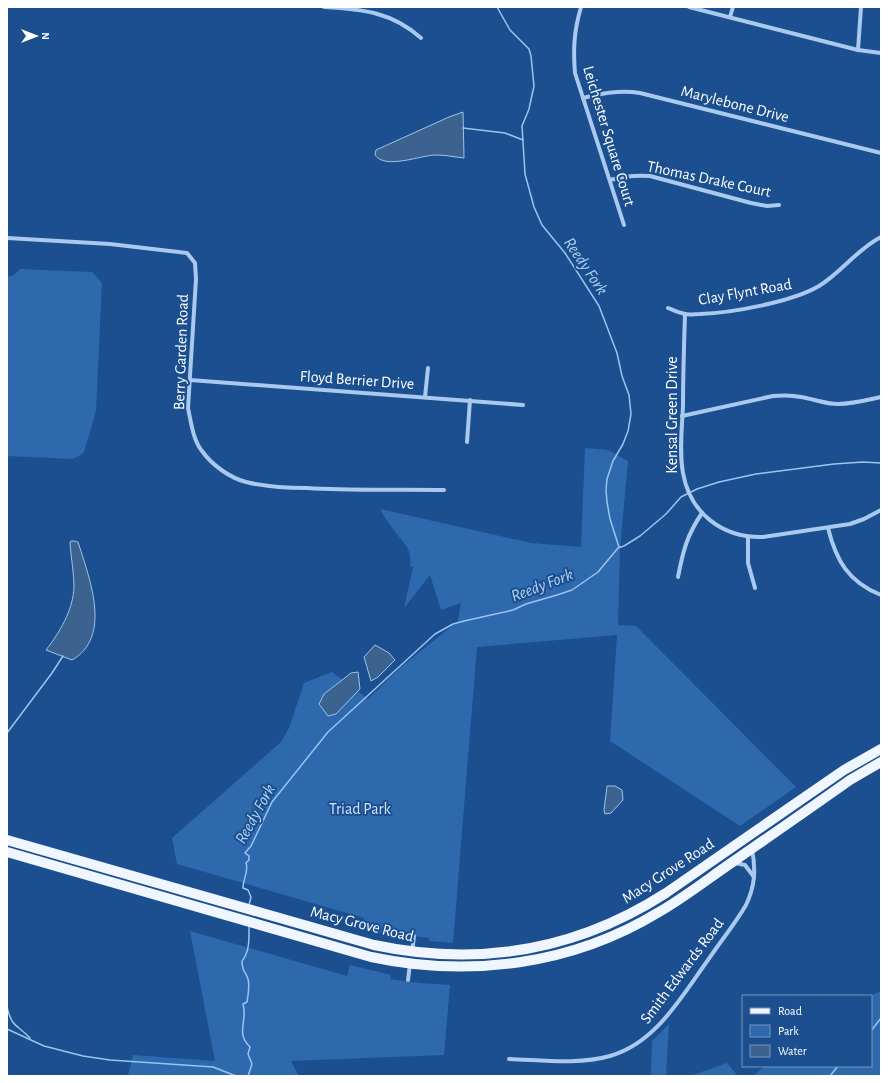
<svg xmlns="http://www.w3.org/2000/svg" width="888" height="1083" font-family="'Alegreya Sans',sans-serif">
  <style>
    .green { fill: #2e69ad }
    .water { fill: #3c6290; stroke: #9cc4f0 }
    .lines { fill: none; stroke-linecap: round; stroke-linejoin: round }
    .stream { stroke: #9cc4f0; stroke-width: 1.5 }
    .street { stroke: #a9c9ee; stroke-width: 4 }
    .primary { stroke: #f0f6ff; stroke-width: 10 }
    .labels { text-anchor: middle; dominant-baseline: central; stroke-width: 4; stroke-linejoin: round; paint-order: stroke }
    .street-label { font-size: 16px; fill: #fff; stroke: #1b4f8f }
    .park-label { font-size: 16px; fill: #cfe3fa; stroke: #1b4f8f }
    .water-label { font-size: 17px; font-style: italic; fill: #b5d3f5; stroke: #1b4f8f }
  </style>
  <rect width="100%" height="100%" fill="#1b4f8f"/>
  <g class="green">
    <path d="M20 269 92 272 102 283 96 411 84 452 79 456 72 459 7 456V277L14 275Z"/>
    <path d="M585 448 608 450 628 461 620 549 618 625 636 626 796 787 740 826 610 741 617 635 477 647 453 943 429 941V938L398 934 397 937 361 929 364 918 177 864 172 838 281 742 289 728 304 683 332 672 368 699 401 667 458 621 461 603 441 610 430 575 404 608 413 567 410 566C412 547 404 545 394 530 389 524 384 516 380 509L531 543 581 547Z"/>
    <path d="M190 931 347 976 350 965 391 975 390 979 420 983 450 985 444 1055 291 1061 299 1076H128L133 1055 215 1061Z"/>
    <path d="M881 991V1076H753L765 1066H871V996Z"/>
    <path d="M669 1024 666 1076H651L652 1041Z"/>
    <path d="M727 1063 738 1076H690Z"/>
  </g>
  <g class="water">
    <path d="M463 112 464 158C455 157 445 155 436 155 421 155 385 170 375 155L376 150 449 117Z"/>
    <path d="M71 541H74L78 542 79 545C90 580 112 637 72 660L46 650C60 632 73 610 74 587 74 573 71 558 70 543Z"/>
    <path d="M375 645 389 653 395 660 378 677 371 681 364 657Z"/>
    <path d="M358 672 360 689 336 714 328 716 319 704 324 694 351 673Z"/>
    <path d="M607 786H615L622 790 623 800 611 813 605 814 604 810Z"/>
  </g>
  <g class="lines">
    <g class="stream">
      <path d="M497 7 510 30 529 49 531 56 534 86 529 109 522 126 525 174 534 207 542 225 565 253 599 306 617 353 622 376 629 395 631 414 628 431 623 444 613 461 607 479 606 490 607 502 610 519 619 547"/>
      <path d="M463 128 505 133 523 140"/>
      <path d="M7 733 52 673 63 656"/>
      <path d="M249 905 251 897 248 890 243 888C243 879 249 871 246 863L249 860V856L245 853 251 846 272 802 328 732 435 634 453 624 464 621 513 610 526 604 557 595 572 590 598 572 618 548 624 546 640 536 666 514 681 497 697 489 719 482 756 474 834 464 863 462 881 463"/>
      <path d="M7 1007C12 1028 17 1024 30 1038"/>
      <path d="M7 1029 44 1046 83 1056 110 1060 213 1067 236 1076"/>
      <path d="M871 1031 881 1018"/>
      <path d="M248 1076 252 1064 248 1054 250 1047C235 1033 248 1021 243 1004L247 1002C248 995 250 986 248 979 245 970 242 972 242 961 250 951 249 938 249 926"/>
      <path d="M830 1076 838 1066"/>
    </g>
    <g class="street">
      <path d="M324 7C362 9 392 12 421 38"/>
      <path d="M581 7C574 31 573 49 575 73L624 225"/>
      <path d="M689 7 858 50 881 53"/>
      <path d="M730 17 733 7"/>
      <path d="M858 50 861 7"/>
      <path d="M583 98C603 93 620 90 640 93L881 153"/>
      <path d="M610 180C624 176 636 175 650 176L751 203 767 206 779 205"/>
      <path d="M7 238 110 244 187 253 195 263 196 279 188 408C191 422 193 440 202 451 212 465 230 478 246 482 266 487 287 488 307 488 353 491 399 489 444 490"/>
      <path d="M668 308C673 310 679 313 685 314 689 315 695 314 700 314 731 313 792 302 819 286 842 272 856 250 881 237"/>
      <path d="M685 314C684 345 683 375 683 406 682 428 679 451 683 473 690 513 722 538 763 537L850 524 864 519 881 510"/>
      <path d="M190 380 523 405"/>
      <path d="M425 397 428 368"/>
      <path d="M682 416 773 396C783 395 792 395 801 397 814 399 825 404 838 404 853 404 867 400 881 397"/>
      <path d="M467 442 470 400"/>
      <path d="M828 528C836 560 848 582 881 595"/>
      <path d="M748 537V563L755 588"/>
      <path d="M678 577C683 551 687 535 702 513"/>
      <path d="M735 863 745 865 754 877"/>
      <path d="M412 952 414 936"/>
      <path d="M408 980 410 964"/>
      <path d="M509 1059C542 1060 578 1065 610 1056 656 1043 681 997 708 960 720 942 735 924 746 905 755 886 756 870 752 849"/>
    </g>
    <g class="primary">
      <path d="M7 840 374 945C478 967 576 951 666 893L844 770 881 749"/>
      <path d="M7 852 371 957C470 978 572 965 659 912 685 897 709 878 734 861 773 834 812 807 850 780L881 762"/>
    </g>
  </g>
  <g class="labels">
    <g class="street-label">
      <text transform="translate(735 104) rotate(14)">Marylebone Drive</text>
      <text transform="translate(609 136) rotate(73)">Leichester Square Court</text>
      <text transform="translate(709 179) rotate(12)">Thomas Drake Court</text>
      <text transform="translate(745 292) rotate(-10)">Clay Flynt Road</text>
      <text transform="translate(181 352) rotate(-88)">Berry Garden Road</text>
      <text transform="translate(357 380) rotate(4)">Floyd Berrier Drive</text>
      <text transform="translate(672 415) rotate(-90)">Kensal Green Drive</text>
      <text transform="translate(668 871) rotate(-33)">Macy Grove Road</text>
      <text transform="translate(362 924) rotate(14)">Macy Grove Road</text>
      <text transform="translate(682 971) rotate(-53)">Smith Edwards Road</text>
    </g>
    <g class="park-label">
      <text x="360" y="809">Triad Park</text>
    </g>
    <g class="water-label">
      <text transform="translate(586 266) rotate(56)">Reedy Fork</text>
      <text transform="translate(542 585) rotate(-21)">Reedy Fork</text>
      <text transform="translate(255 814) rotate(-61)">Reedy Fork</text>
    </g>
  </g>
  <rect width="888" height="1083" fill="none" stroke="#ffffff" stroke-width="16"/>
  <rect x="742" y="995" width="130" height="72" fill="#1b4f8f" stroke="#7695bc"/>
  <rect x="750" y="1008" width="20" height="6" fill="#f0f6ff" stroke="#7695bc"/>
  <text x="778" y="1015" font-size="12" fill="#ffffff">Road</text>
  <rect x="750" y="1025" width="20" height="12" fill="#2e69ad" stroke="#7695bc"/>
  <text x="778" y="1035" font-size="12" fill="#ffffff">Park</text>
  <rect x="750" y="1045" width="20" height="12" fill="#3c6290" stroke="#7695bc"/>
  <text x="778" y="1055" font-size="12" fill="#ffffff">Water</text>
  <g transform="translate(36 36) rotate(90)" stroke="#1b4f8f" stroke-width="3" paint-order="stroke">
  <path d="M0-3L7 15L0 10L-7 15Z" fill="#ffffff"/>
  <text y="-6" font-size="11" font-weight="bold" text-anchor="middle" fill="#ffffff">N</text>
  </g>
</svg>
